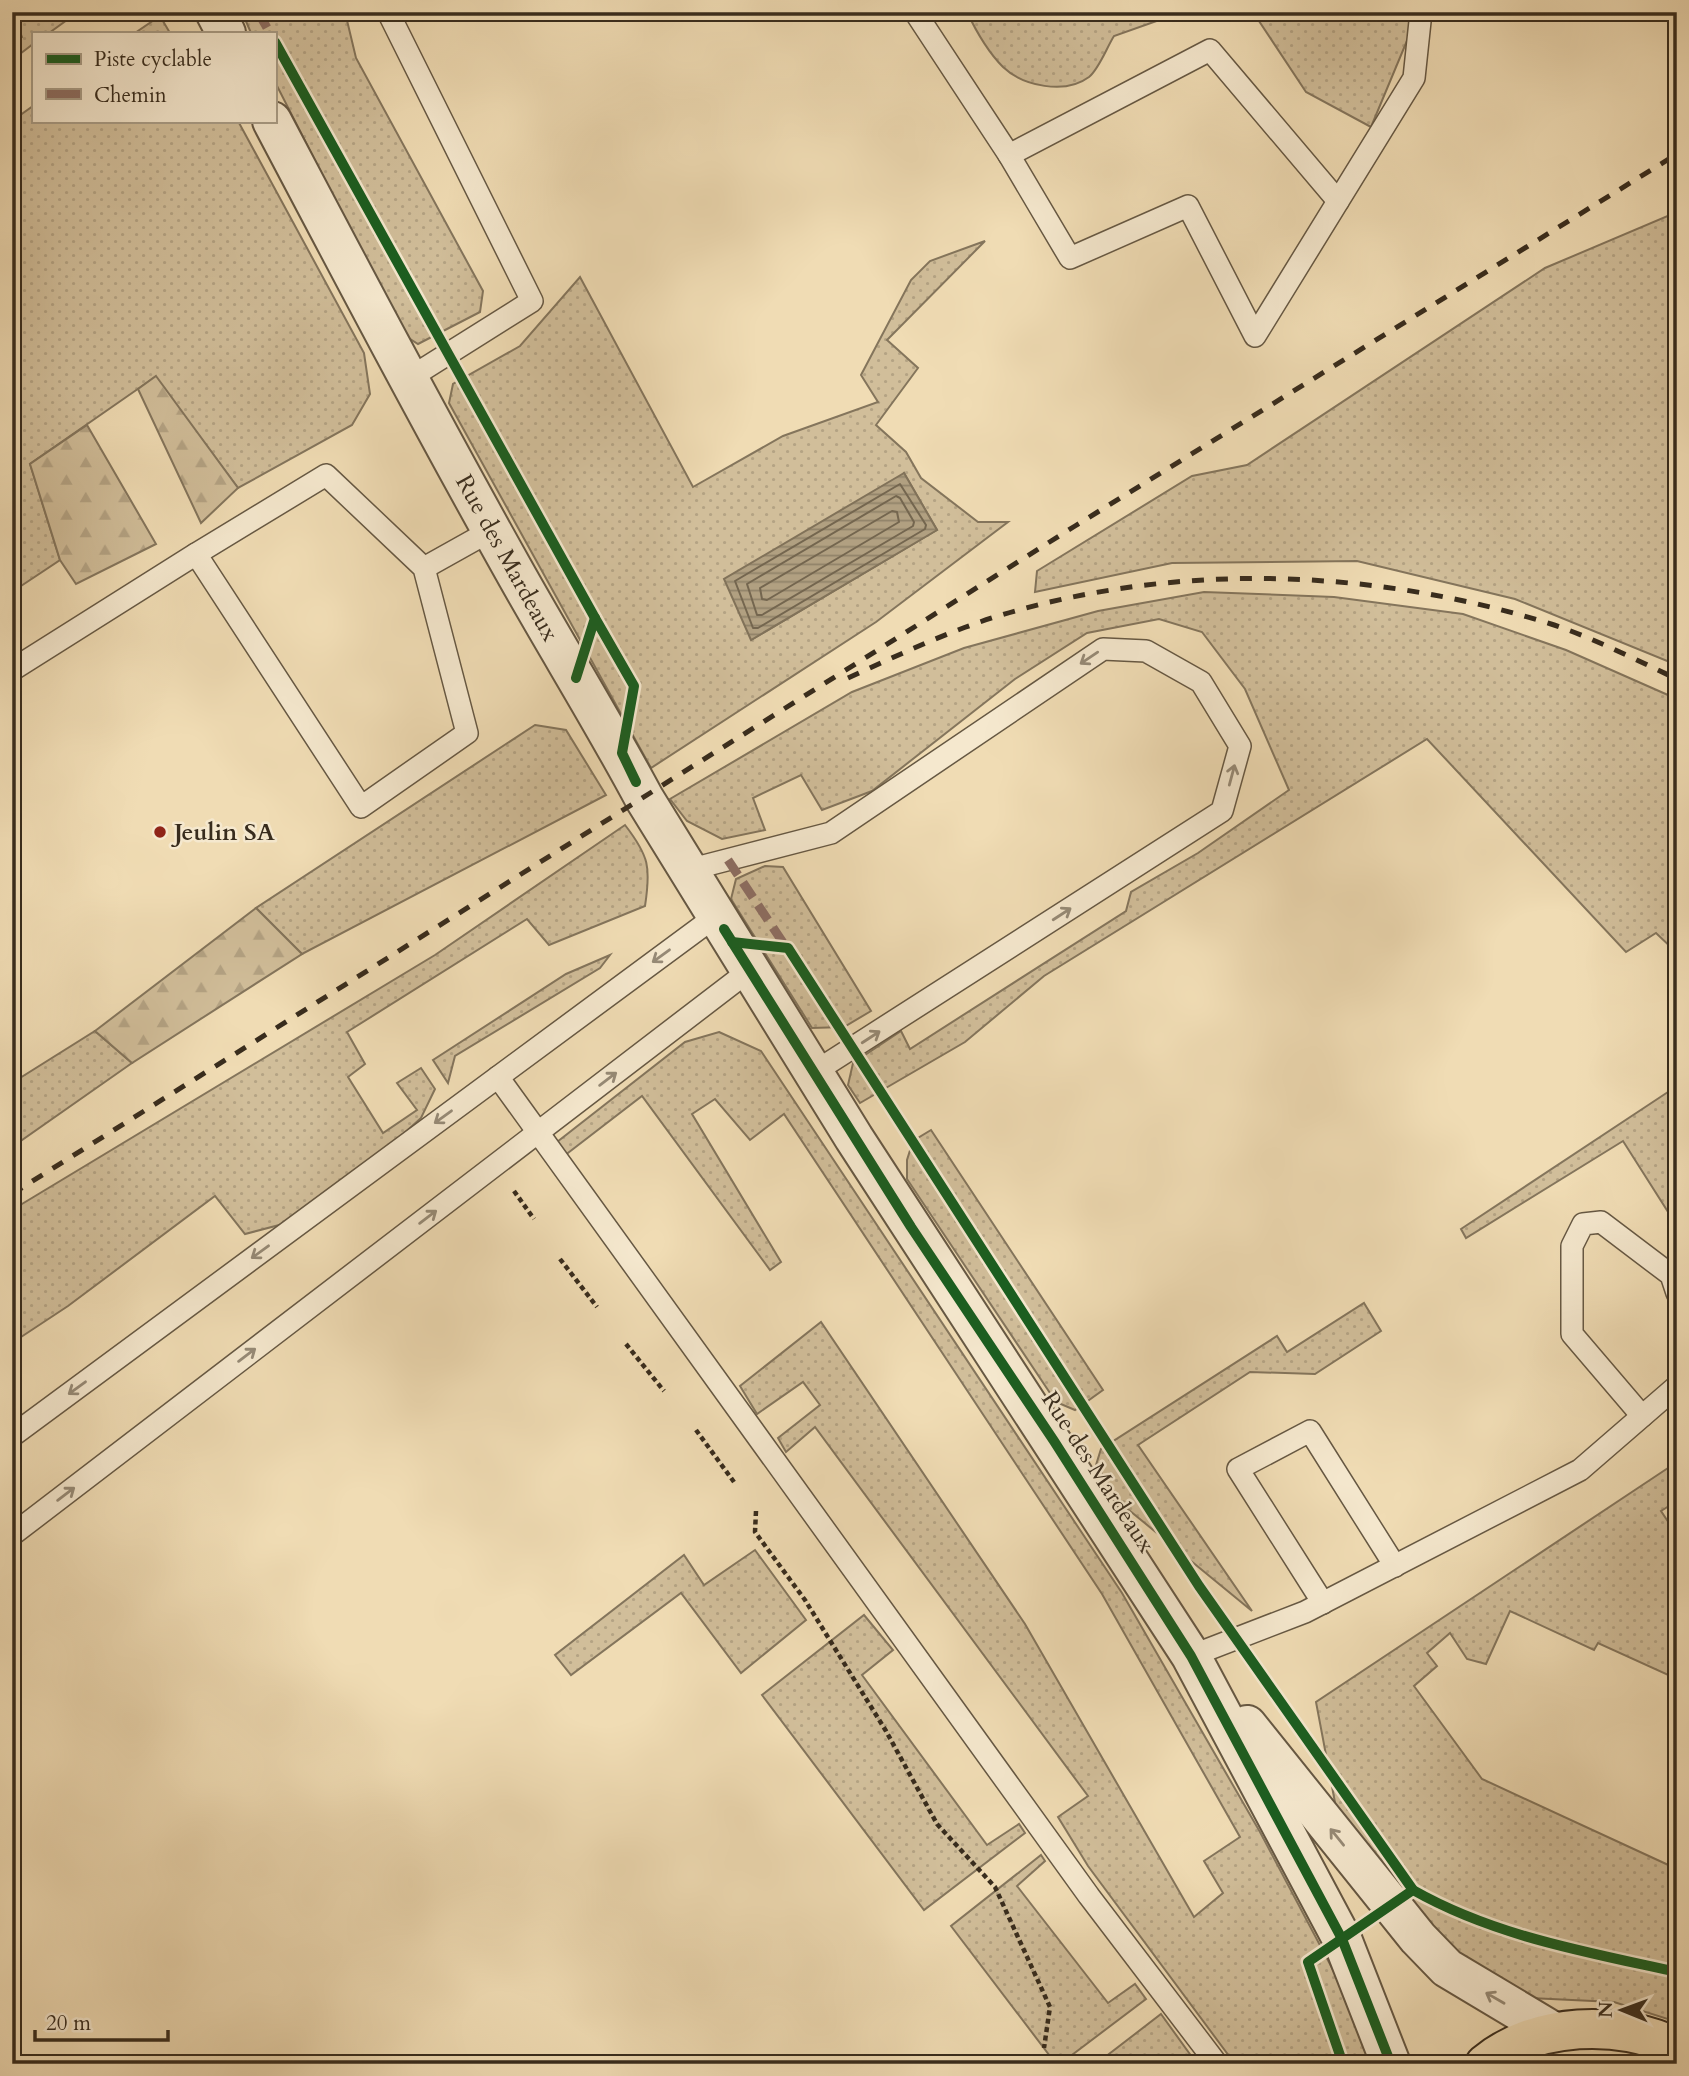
<svg xmlns="http://www.w3.org/2000/svg" width="1689" height="2076" font-family="Cardo,serif">
  <style>
    .grass { fill: url(#grass-dots); stroke: #84755c; stroke-width: 2; fill-rule: evenodd }
    .forest { fill: url(#forest-firs); stroke: #84755c; stroke-width: 2 }
    .water { fill: url(#water-rules); stroke: #817259; stroke-width: 2 }
    .lines { fill: none; stroke-linecap: round; stroke-linejoin: round }
    .shore { stroke: #74664f; stroke-width: 2 }
    .lane-casing { stroke: #665843; stroke-width: 24 }
    .street-casing { stroke: #665843; stroke-width: 42 }
    .primary-casing { stroke: #382c1d; stroke-width: 42 }
    .path { stroke: #382c1d; stroke-width: 4.5; stroke-dasharray: 5 3.5; stroke-linecap: butt }
    .lane { stroke: #f5e8ce; stroke-width: 21 }
    .street { stroke: #f5e8ce; stroke-width: 38 }
    .primary { stroke: #f0dcb4; stroke-width: 38 }
    .rail { stroke: #382c1d; stroke-width: 5; stroke-dasharray: 12 12; stroke-linecap: butt }
    .quiet { stroke: #8d6e63; stroke-width: 9; stroke-dasharray: 18 9; stroke-linecap: butt }
    .cycleway-casing { stroke: #f5e8ce; stroke-width: 15 }
    .cycleway { stroke: #1b5e20; stroke-width: 10 }
    .oneway { stroke: #968a76 }
    .poi-dot { fill: #8f2418; stroke: #f5e8ce; stroke-width: 2.5 }
    .labels { text-anchor: middle; dominant-baseline: central; stroke-width: 5; stroke-linejoin: round; paint-order: stroke }
    .street-label { font-size: 24px; fill: #382c1d; stroke: #f5e8ce }
    .poi-label { font-size: 24px; font-weight: bold; fill: #382c1d; stroke: #f5e8ce; text-anchor: start }
  </style>
  <defs>
    <pattern id="grass-dots" width="8" height="8" patternUnits="userSpaceOnUse" patternTransform="scale(1.75)"><rect width="8" height="8" fill="#d1be9a"/><path d="M2 2h.1M6 6h.1" fill="none" stroke="#b4a384" stroke-width="1.8" stroke-linecap="round"/></pattern>
    <pattern id="forest-firs" width="22" height="20" patternUnits="userSpaceOnUse" patternTransform="scale(1.75)"><rect width="22" height="20" fill="#d1be9a"/><path d="M5 1l3.5 6h-7zM16 11l3.5 6h-7z" fill="#b4a384"/></pattern>
    <pattern id="water-rules" width="6" height="5" patternUnits="userSpaceOnUse" patternTransform="scale(1.75)"><rect width="6" height="5" fill="#b1a081"/><path d="M0 2.5h6" fill="none" stroke="#918369"/></pattern>
  </defs>
  <rect width="100%" height="100%" fill="#f0dcb4"/>
  <filter id="stains"><feTurbulence type="fractalNoise" baseFrequency=".00286" numOctaves="4"/><feColorMatrix values="0 0 0 0 .2 0 0 0 0 .09 0 0 0 0 .02 0 0 0 .5 -.17"/></filter>
  <radialGradient id="worn" r=".72"><stop offset=".6" stop-color="#630" stop-opacity="0"/><stop offset="1" stop-color="#630" stop-opacity=".3"/></radialGradient>
  <g class="grass">
    <path d="M12 12H78L49 33H33V44L12 60V43L22 37Z"/>
    <path d="M242 12H345L356 58 483 291 480 312 418 344 404 335 275 82V33H251Z"/>
    <path d="M967 12H1182L1114 36C1107 47 1099 69 1089 77 1065 95 1023 86 1003 67 988 52 976 31 967 12Z"/>
    <path d="M1253 12H1419L1371 127 1306 92Z"/>
    <path d="M160 16 170 33H135Z"/>
    <path d="M33 106V121H238L364 353 370 394 352 425 238 488 155 377 30 464 60 560 12 592V121Z"/>
    <path d="M1677 212V665L1515 599 1357 561 1172 563 1035 592 1037 571 1192 476 1247 465 1545 268Z"/>
    <path d="M985 241 887 340 918 368 876 425 906 452 921 478 978 522H1008L876 622 651 768 449 403 453 384 520 346 580 277 693 487 783 436 878 402 861 375 911 280 930 261ZM904 473 937 530 751 640Z"/>
    <path d="M1204 592 1334 597 1463 614 1566 650 1677 699V953L1656 933 1626 952 1427 739 1044 976 965 1042 860 1103 848 1085 853 1063 901 1031 910 1049 1126 911 1131 892 1198 853 1289 790 1245 689 1202 632 1159 619 1087 633 1015 679 872 791 822 810 801 775 753 798 765 830 722 839 687 821 670 799 852 692 964 648 1098 611Z"/>
    <path d="M535 725 566 730 606 795 302 954 256 908Z"/>
    <path d="M625 825C649 856 651 867 645 906L549 945 527 919 347 1032 365 1064 348 1077 383 1133 417 1110 397 1083 421 1068 435 1089 421 1118 391 1145 283 1224 245 1234 215 1196 68 1306 12 1343V1210L435 955Z"/>
    <path d="M765 866 783 867 871 1011 844 1027 812 1028 731 899 736 879Z"/>
    <path d="M610 955 600 968 455 1056 448 1083 433 1060 566 974Z"/>
    <path d="M95 1031 132 1063 12 1147V1083Z"/>
    <path d="M719 1032 761 1051 1122 1593 1260 1832 1358 2017 1375 2064H1235L1088 1866 1058 1817 1088 1796 815 1427 786 1452 778 1438 820 1405 803 1382 757 1414 740 1386 821 1322 1025 1624 1194 1917 1223 1893 1204 1861 1240 1837 1102 1594 784 1114 750 1140 715 1099 692 1114 781 1262 770 1270 642 1096 564 1156 557 1142 685 1042Z"/>
    <path d="M1677 1086V1226L1623 1141 1466 1238 1461 1229Z"/>
    <path d="M931 1130 1103 1390 1075 1410 1056 1402 907 1179V1160L913 1141Z"/>
    <path d="M1364 1303 1381 1331 1315 1374 1250 1372 1138 1445 1252 1611 1124 1506 1096 1465 1101 1449 1277 1336 1287 1352Z"/>
    <path d="M1677 1462V1501L1661 1511 1677 1535V1679L1598 1643 1594 1650 1510 1611 1486 1664 1467 1659 1450 1633 1427 1653 1437 1666 1414 1686 1482 1779 1677 1869V2022L1614 2002 1530 1998 1476 1971 1414 1916 1337 1813 1316 1702Z"/>
    <path d="M755 1550 806 1620 741 1673 681 1593 571 1675 555 1655 684 1555 704 1585Z"/>
    <path d="M864 1615 893 1650 862 1675 987 1845 1019 1824 1025 1833 924 1910 762 1695Z"/>
    <path d="M1041 1855 1045 1861 1017 1886 1108 2003 1135 1984 1146 1999 1060 2064H1056L951 1926Z"/>
    <path d="M1161 2014 1197 2064H1096Z"/>
  </g>
  <g class="forest">
    <path d="M156 376 238 488 201 523 138 389Z"/>
    <path d="M87 425 156 544 76 584 60 560 30 464Z"/>
    <path d="M256 908 302 954 132 1063 95 1031Z"/>
  </g>
  <path class="water" d="M904 473 937 530 751 640 724 579Z"/>
  <g class="lines">
    <g class="shore">
      <path d="M900 484 926 525 925 529 758 628H753L735 581Z"/>
      <path d="M896 496 900 498 914 522 913 526 762 615H757L747 584Z"/>
      <path d="M892 511 897 512 899 522 767 600 762 599 760 588Z"/>
    </g>
    <g class="lane-casing">
      <g id="lane">
        <path d="M388 12 532 301 408 379"/>
        <path d="M915 12 1009 155 1070 258 1188 206 1255 336 1414 78 1421 12"/>
        <path d="M1009 155 1210 50 1338 201"/>
        <path d="M326 475 424 568 467 733 361 807 196 554Z"/>
        <path d="M424 568 492 530"/>
        <path d="M12 670 196 554"/>
        <path d="M688 870 831 833 1103 649 1146 651 1201 682 1240 746 1222 811 813 1073"/>
        <path d="M498 1077 1089 1896 1217 2064"/>
        <path d="M1642 1416 1572 1334V1246L1583 1224 1601 1222 1671 1275 1677 1293"/>
        <path d="M12 1436 716 916"/>
        <path d="M12 1535 750 970"/>
        <path d="M1323 1603 1238 1469 1310 1431 1395 1566"/>
        <path d="M1191 1656 1305 1612 1580 1470 1677 1386"/>
      </g>
    </g>
    <g class="street-casing">
      <g id="street">
        <path d="M215 12 226 33"/>
        <path d="M272 121C351 271 430 421 513 569 556 646 603 721 644 798L854 1138 1191 1656 1342 1939 1391 2064"/>
        <path d="M1247 1725 1418 1938 1447 1968 1554 2032"/>
      </g>
    </g>
    <g class="primary-casing">
      <path id="primary" d="M1485 2064C1535 2022 1620 2019 1677 2048"/>
    </g>
    <g class="path">
      <path d="M514 1191 534 1219"/>
      <path d="M560 1259 597 1307"/>
      <path d="M626 1344 664 1391"/>
      <path d="M696 1430 734 1482"/>
      <path d="M756 1511 755 1532 805 1600 886 1731 937 1824 995 1887 1050 2007 1044 2048"/>
    </g>
    <use href="#lane" class="lane"/>
    <use href="#street" class="street"/>
    <use href="#primary" class="primary"/>
    <g class="rail">
      <path d="M848 678C903 653 957 627 1015 611 1190 562 1378 570 1551 624 1594 638 1636 660 1677 679"/>
      <path d="M12 1194 1075 526 1677 154"/>
    </g>
    <g class="quiet">
      <path d="M258 12 270 33"/>
      <path d="M728 860 788 950"/>
    </g>
    <g class="cycleway-casing">
      <g id="cycleway">
        <path d="M275 42 595 618"/>
        <path d="M576 678 595 618 634 686 622 753 636 782"/>
        <path d="M724 929 911 1227 1054 1441 1191 1656 1342 1939 1391 2064"/>
        <path d="M732 942 788 948 1199 1586 1413 1890C1494 1936 1586 1952 1677 1972"/>
        <path d="M1343 2064 1308 1962 1413 1890"/>
      </g>
    </g>
    <use href="#cycleway" class="cycleway"/>
  </g>
  <defs><path id="oneway-shaft" d="M-6 0H5M1.5-3L5.5 0L1.5 3" fill="none" stroke-width="1.6" stroke-linecap="round" stroke-linejoin="round" transform="scale(1.75)"/></defs>
  <g class="oneway">
    <use href="#oneway-shaft" transform="translate(1089 658) rotate(146)"/>
    <use href="#oneway-shaft" transform="translate(1232 775) rotate(-75)"/>
    <use href="#oneway-shaft" transform="translate(1062 914) rotate(-33)"/>
    <use href="#oneway-shaft" transform="translate(661 956) rotate(144)"/>
    <use href="#oneway-shaft" transform="translate(871 1037) rotate(-33)"/>
    <use href="#oneway-shaft" transform="translate(608 1079) rotate(-37)"/>
    <use href="#oneway-shaft" transform="translate(443 1117) rotate(144)"/>
    <use href="#oneway-shaft" transform="translate(428 1217) rotate(-37)"/>
    <use href="#oneway-shaft" transform="translate(260 1252) rotate(144)"/>
    <use href="#oneway-shaft" transform="translate(247 1355) rotate(-37)"/>
    <use href="#oneway-shaft" transform="translate(77 1388) rotate(144)"/>
    <use href="#oneway-shaft" transform="translate(66 1494) rotate(-37)"/>
    <use href="#oneway-shaft" transform="translate(1337 1837) rotate(-129)"/>
    <use href="#oneway-shaft" transform="translate(1495 1998) rotate(-150)"/>
  </g>
  <circle class="poi-dot" cx="160" cy="832" r="7"/>
  <g class="labels">
    <g class="street-label">
      <text transform="translate(507 558) rotate(61)">Rue des Mardeaux</text>
      <text transform="translate(1098 1472) rotate(57)">Rue des Mardeaux</text>
    </g>
    <g class="poi-label">
      <text x="174" y="832">Jeulin SA</text>
    </g>
  </g>
  <rect width="1689" height="2076" fill="none" stroke="#f0dcb4" stroke-width="42"/>
  <rect x="14" y="14" width="1661" height="2048" fill="none" stroke="#382c1d" stroke-width="3.5"/>
  <rect x="21" y="21" width="1647" height="2034" fill="none" stroke="#382c1d" stroke-width="2"/>
  <rect x="32" y="32" width="245" height="91" fill="#f5e8ce" stroke="#a99d87" stroke-width="2"/>
  <rect x="46" y="54" width="35" height="10" fill="#1b5e20" stroke="#a99d87" stroke-width="2"/>
  <text x="94" y="66" font-size="21" fill="#382c1d">Piste cyclable</text>
  <rect x="46" y="89" width="35" height="10" fill="#8d6e63" stroke="#a99d87" stroke-width="2"/>
  <text x="94" y="102" font-size="21" fill="#382c1d">Chemin</text>
  <g transform="translate(1622 2010) rotate(271)" stroke="#f5e8ce" stroke-width="5" paint-order="stroke">
  <path d="M0-5L12 26L0 18L-12 26Z" fill="#382c1d"/>
  <text y="-10" font-size="19" font-weight="bold" text-anchor="middle" fill="#382c1d">N</text>
  </g>
  <path d="M35 2030v10h133v-10" fill="none" stroke="#382c1d" stroke-width="3.5"/>
  <text x="46" y="2030" font-size="21" fill="#382c1d" stroke="#f5e8ce" stroke-width="5" paint-order="stroke">20 m</text>
  <rect width="100%" height="100%" filter="url(#stains)"/>
  <rect width="100%" height="100%" fill="url(#worn)"/>
</svg>
